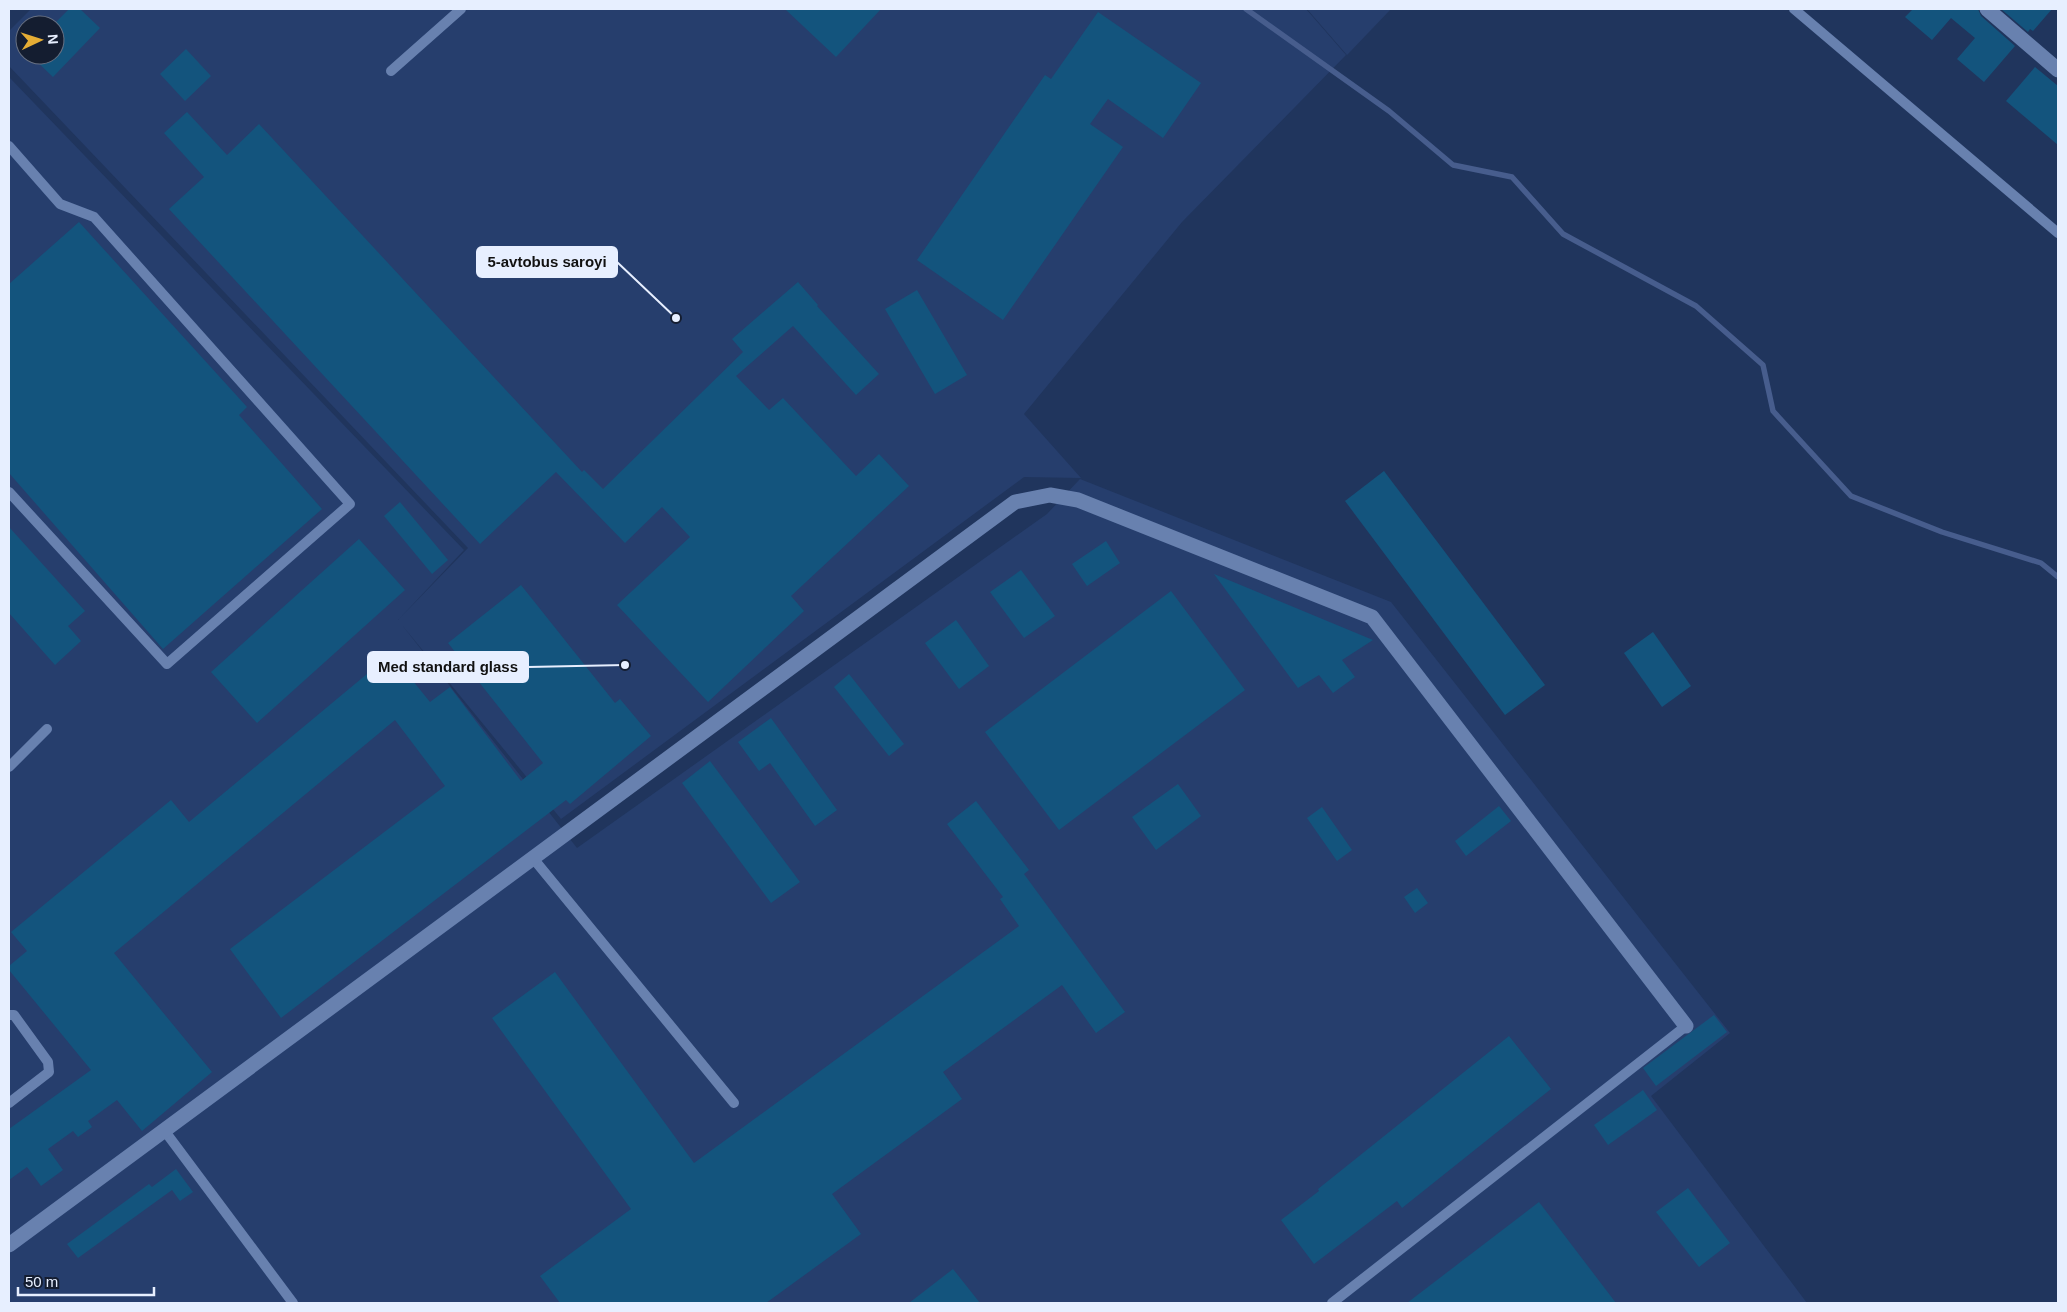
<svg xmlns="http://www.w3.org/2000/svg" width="2067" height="1312" font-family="Helvetica,sans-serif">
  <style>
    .built { fill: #263e6d; fill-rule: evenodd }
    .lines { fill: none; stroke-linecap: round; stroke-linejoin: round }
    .stream { stroke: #475d8d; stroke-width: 5.5 }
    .building { fill: #13547d }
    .lane { stroke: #6881af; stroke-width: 10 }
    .street { stroke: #6881af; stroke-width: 15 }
    .leader { fill: none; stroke: #e7efff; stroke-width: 2 }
    .callout-dot { fill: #e7efff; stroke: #141d30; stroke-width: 2 }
    .callout { fill: #e7efff; stroke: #e7efff; stroke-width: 2 }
    .callout-label { font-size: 15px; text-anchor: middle; font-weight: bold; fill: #111 }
  </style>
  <rect width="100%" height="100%" fill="#20355d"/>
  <g class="built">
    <path d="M31 9H1306L1346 55 1182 222 1024 414 1081 478 1024 477 561 819 402 625 577 848 1047 514 1080 479 1391 602 1730 1033 1651 1096 1807 1303H9V77L464 550 398 620 468 548 9 66V31ZM25 25H55V55H25Z"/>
    <path d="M1307 9H1391L1347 55Z"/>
  </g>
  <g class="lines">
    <path class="stream" d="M1246 9 1389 111 1453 165 1512 177 1563 234 1696 306 1763 365 1773 411 1851 496 1942 532 2041 563 2058 577"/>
  </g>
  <g class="building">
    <path d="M69 9H80L100 28 53 77 30 55H55V23Z"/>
    <path d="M785 9H881L836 57Z"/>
    <path d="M1913 9H1978L1981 16 2015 46 1984 82 1957 59 1975 38 1951 18 1932 40 1905 17Z"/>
    <path d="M2001 9H2052L2033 31 2030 29 2028 32Z"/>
    <path d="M1098 12 1201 83 1163 138 1108 99 1090 124 1123 147 1003 320 917 260 1045 75 1051 79Z"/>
    <path d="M186 49 211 76 185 101 160 74Z"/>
    <path d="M2035 67 2058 86V145L2006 101Z"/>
    <path d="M187 112 227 155 259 124 582 472 584 470 603 489 743 352 732 339 798 282 818 305 817 306 879 374 856 395 793 326 736 376 769 410 783 398 856 476 879 454 909 486 791 596 804 611 708 702 617 605 690 537 662 507 625 543 556 472 480 544 169 209 204 177 164 133Z"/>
    <path d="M79 222 247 407 239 415 322 509 163 649 9 473V284Z"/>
    <path d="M917 290 967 375 935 394 885 309Z"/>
    <path d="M1384 471 1545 685 1505 715 1345 501Z"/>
    <path d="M400 502 448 560 432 574 384 516Z"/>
    <path d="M9 527 85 611 68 626 81 641 55 665 9 613Z"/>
    <path d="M359 539 405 590 257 723 211 672Z"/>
    <path d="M1106 541 1120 563 1087 586 1072 564Z"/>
    <path d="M1021 570 1055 616 1024 638 990 592Z"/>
    <path d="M1214 574 1373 640 1342 660 1355 677 1333 693 1319 675 1298 688Z"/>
    <path d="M521 585 615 703 620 699 651 736 570 804 566 800 281 1018 230 949 445 786 395 720 114 953 212 1072 142 1131 117 1100 88 1121 92 1127 78 1137 73 1131 48 1149 63 1170 41 1186 27 1167 9 1180V1129L91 1070 9 970V966L27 951 11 932 171 800 189 822 391 654 430 702 450 687 521 781 543 763 448 643Z"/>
    <path d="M1171 591 1245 690 1059 830 985 732Z"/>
    <path d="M956 620 989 666 959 689 925 643Z"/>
    <path d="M1653 632 1691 686 1662 707 1624 653Z"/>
    <path d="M849 674 904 744 889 756 834 687Z"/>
    <path d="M771 718 837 810 815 826 770 763 759 771 738 742Z"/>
    <path d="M710 761 800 882 771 903 682 783Z"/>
    <path d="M1178 784 1201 816 1156 850 1132 817Z"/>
    <path d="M976 801 1029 870 1024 874 1125 1012 1096 1033 1062 985 943 1072 962 1099 832 1194 861 1234 766 1303H560L540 1276 631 1209 492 1018 555 972 694 1163 1019 926 1000 899 1003 897 947 824Z"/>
    <path d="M1499 806 1511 821 1466 856 1455 841Z"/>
    <path d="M1322 807 1352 850 1337 861 1307 818Z"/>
    <path d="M1417 888 1428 903 1415 913 1404 897Z"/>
    <path d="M1714 1015 1727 1032 1656 1086 1643 1068Z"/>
    <path d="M1509 1036 1551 1089 1402 1208 1397 1201 1314 1264 1281 1220 1319 1191 1318 1189Z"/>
    <path d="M1643 1090 1657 1110 1608 1145 1594 1125Z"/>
    <path d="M176 1169 193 1192 180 1201 172 1190 78 1258 67 1244 149 1184 152 1187Z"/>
    <path d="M1688 1188 1730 1243 1699 1267 1656 1212Z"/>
    <path d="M1539 1202 1616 1303H1407Z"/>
    <path d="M953 1269 980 1303H909Z"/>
  </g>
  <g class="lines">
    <g class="lane">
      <path d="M1794 9 2058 233"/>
      <path d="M391 71 461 9"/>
      <path d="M9 146 60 204 94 217 350 504 167 664 9 492"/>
      <path d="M9 767 47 729"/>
      <path d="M532 857 734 1103"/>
      <path d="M9 1015H14L48 1062 49 1072 9 1103"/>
      <path d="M164 1130 293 1303"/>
      <path d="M1332 1303 1686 1026"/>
    </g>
    <g class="street">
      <path d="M1987 9 2058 70"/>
      <path d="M9 1245 1015 502 1050 495 1078 500 1372 617 1686 1026"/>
    </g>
  </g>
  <path class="leader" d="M676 318L617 262M625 665L528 667"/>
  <g class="callout-dot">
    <circle cx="676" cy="318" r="5"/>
    <circle cx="625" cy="665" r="5"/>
  </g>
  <g class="callout">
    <rect x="477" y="247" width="140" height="30" rx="5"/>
    <rect x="368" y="652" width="160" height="30" rx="5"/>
  </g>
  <g class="callout-label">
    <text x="547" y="267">5-avtobus saroyi</text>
    <text x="448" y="672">Med standard glass</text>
  </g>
  <rect width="2067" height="1312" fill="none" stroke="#e7efff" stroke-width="20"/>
  <g transform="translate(40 40) rotate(86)"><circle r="24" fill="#141d30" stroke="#687183"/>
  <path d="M0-4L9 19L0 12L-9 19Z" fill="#e5ad35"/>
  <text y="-8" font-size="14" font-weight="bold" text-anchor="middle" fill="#e7efff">N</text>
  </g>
  <path d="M18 1287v8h136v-8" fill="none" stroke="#e7efff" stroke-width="2.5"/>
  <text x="25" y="1287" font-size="15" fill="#e7efff" stroke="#141d30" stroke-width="4" paint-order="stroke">50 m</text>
</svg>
